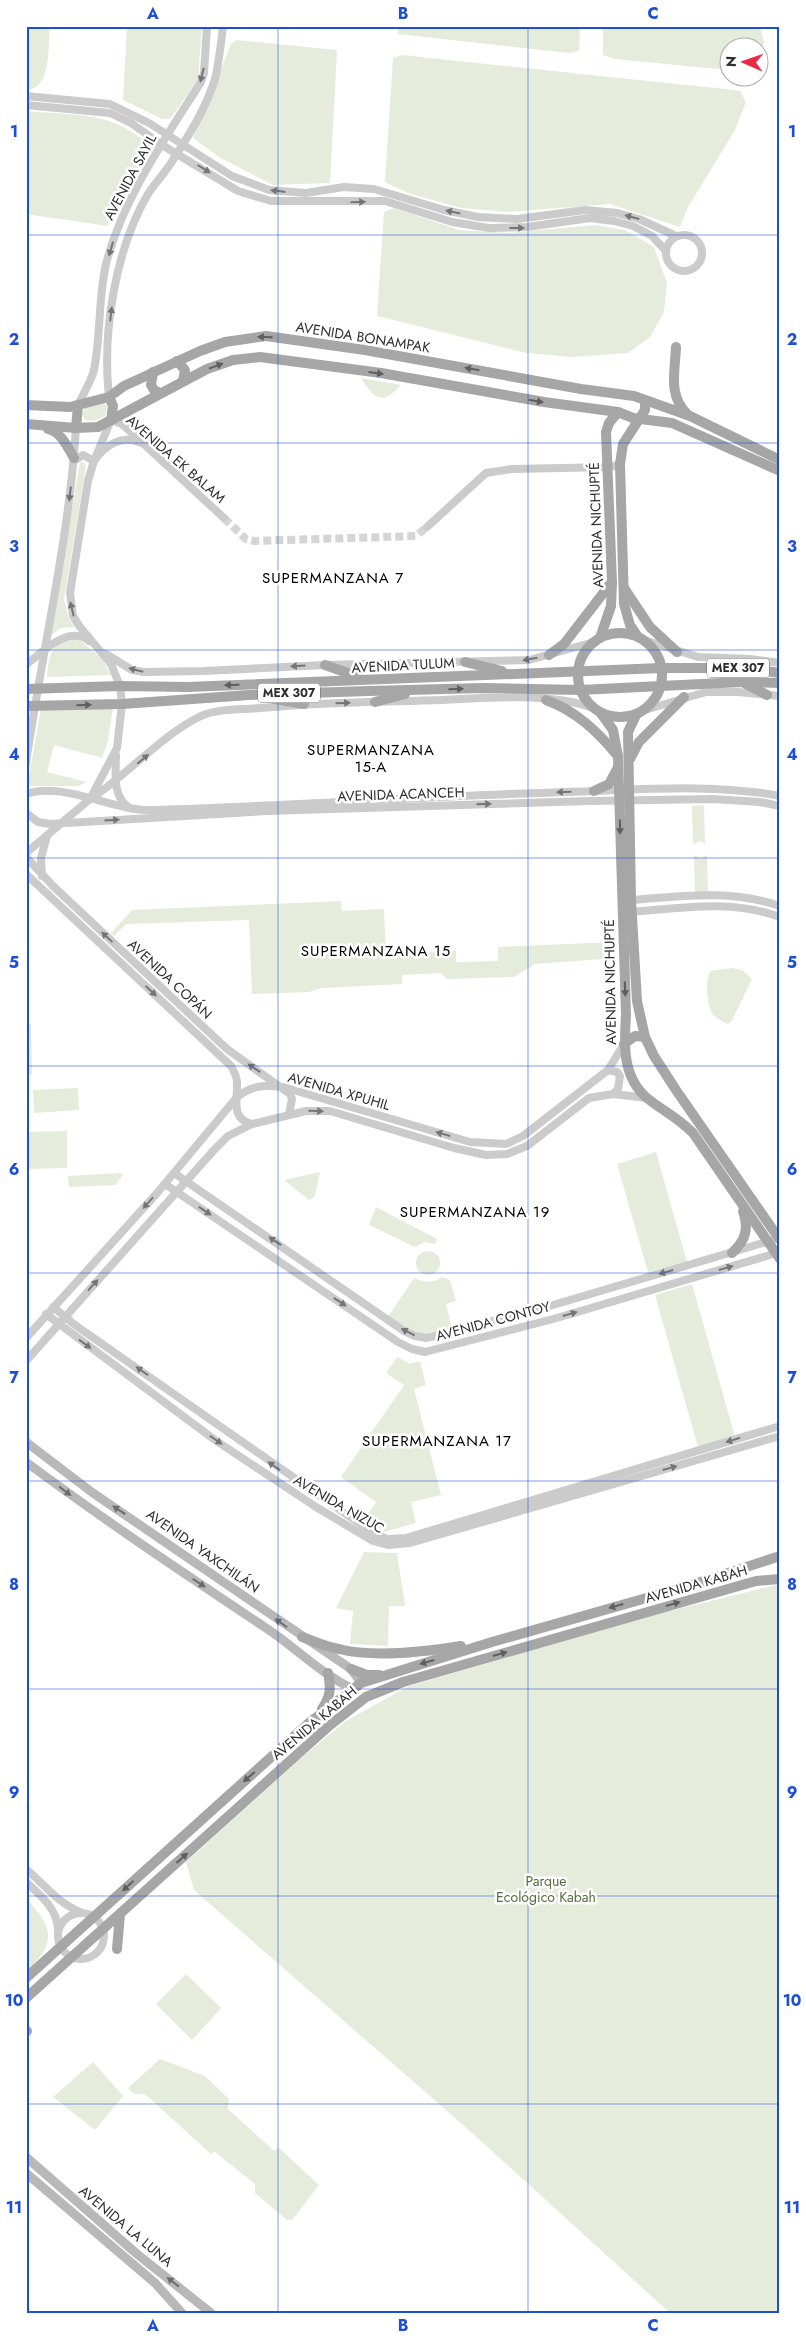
<svg xmlns="http://www.w3.org/2000/svg" width="806" height="2339" font-family="Jost,sans-serif">
  <style>
    .green { fill: #e5ecdb }
    .lines { fill: none; stroke-linecap: round; stroke-linejoin: round }
    .tertiary-tunnel { stroke: #d5d5d5; stroke-width: 8; stroke-dasharray: 8 4; stroke-linecap: butt }
    .tertiary { stroke: #cbcbcb; stroke-width: 8 }
    .secondary { stroke: #b8b8b8; stroke-width: 9 }
    .primary { stroke: #a6a6a6; stroke-width: 10 }
    .oneway { fill: #757575 }
    .oneway2 { fill: #5e5e5e }
    .oneway3 { fill: #6c6c6c }
    .grid { fill: none; stroke: #1d4ed8; stroke-width: 1; stroke-opacity: 0.55 }
    .labels { text-anchor: middle; dominant-baseline: central; stroke-width: 5; stroke-linejoin: round; paint-order: stroke }
    .shield { fill: #fff; stroke: #6d6d6d; stroke-width: 1 }
    .shield-label { font-size: 12px; font-weight: bold; fill: #2e2e2e }
    .street-label { font-size: 14px; fill: #2e2e2e; stroke: #fff }
    .park-label { font-size: 14px; fill: #536c39; stroke: #fff }
    .neighbourhood-label { font-size: 15px; letter-spacing: 1px; fill: #000; stroke: #fff }
    .neatline { fill: none; stroke: #1d4ed8; stroke-width: 2 }
    .grid-label { font-size: 16px; text-anchor: middle; font-weight: bold; fill: #1d4ed8 }
  </style>
  <rect width="100%" height="100%" fill="#fff"/>
  <g class="green">
    <path d="M26 26H50C48 45 52 90 26 90Z"/>
    <path d="M127 26H202L198 80 170 119H162L123 100Z"/>
    <path d="M398 26H580L579 51 569 53 398 34Z"/>
    <path d="M603 26H760L764 43 759 53 758 48H728V70L615 59 603 55Z"/>
    <path d="M237 40 337 50 330 183 273 185 219 157 193 138 231 44Z"/>
    <path d="M402 55 734 90 740 91 746 102 735 130 688 207 680 227 610 204 508 212 461 208 408 193 385 182 393 58Z"/>
    <path d="M26 111C69 115 112 111 145 142L144 156 108 226 26 214Z"/>
    <path d="M394 208 459 230 507 233 595 225 625 230 654 247 667 283 664 312 650 337 628 353 571 357 526 353 377 316 384 212Z"/>
    <path d="M361 378 401 385C382 406 374 399 361 378Z"/>
    <path d="M104 403 107 407 105 416 94 421 85 420 82 414 85 407Z"/>
    <path d="M80 462H84L86 466 64 600 69 619 75 627 61 628 50 636Z"/>
    <path d="M79 639 102 659 111 675 47 677C49 651 52 642 79 639Z"/>
    <path d="M113 707 108 741 102 758 54 745 47 772 87 782 78 786H27L41 709Z"/>
    <path d="M704 805 705 844 701 841 693 844 692 806Z"/>
    <path d="M694 855 701 858 707 855 708 894H695Z"/>
    <path d="M341 901 342 911 384 909 386 953 456 951V962L498 961V947L615 942 613 952 616 958 535 964 514 977 447 979 441 973 402 975V984L321 988 309 992 252 994 249 920 126 924 114 936 111 933 132 910Z"/>
    <path d="M732 968 742 970 752 979 731 1022 727 1024C722 1021 717 1019 713 1015 707 1006 704 979 711 971Z"/>
    <path d="M26 1024H31L32 1075H26Z"/>
    <path d="M78 1088 79 1110 34 1113 33 1090Z"/>
    <path d="M67 1131V1168L26 1169V1132Z"/>
    <path d="M656 1152 687 1262 648 1272 617 1164Z"/>
    <path d="M320 1172 315 1196 309 1200 284 1180Z"/>
    <path d="M121 1173 123 1175 115 1185 69 1187 68 1176Z"/>
    <path d="M376 1207 437 1239 435 1244 425 1242 415 1247 369 1225Z"/>
    <circle cx="428" cy="1263" r="12"/>
    <path d="M442 1277 450 1280 456 1301 446 1304 452 1329C417 1338 418 1336 388 1317L414 1278C424 1282 432 1284 442 1277Z"/>
    <path d="M692 1284 735 1437 698 1447 655 1295Z"/>
    <path d="M397 1357 410 1364 420 1361 426 1385 414 1389 441 1495 411 1502 416 1523 380 1533 363 1521 376 1502 341 1477 404 1385 386 1373Z"/>
    <path d="M364 1552 397 1553 405 1606H389L388 1646 350 1644 353 1611 336 1608Z"/>
    <path d="M780 1584V2313H670L470 2131 194 1890 186 1862 300 1759 346 1721 409 1686 658 1614Z"/>
    <path d="M26 1899C55 1928 56 1944 26 1972Z"/>
    <path d="M186 1974 221 2008 192 2040 156 2004Z"/>
    <path d="M160 2059 205 2076 229 2099 228 2109 274 2151 279 2148 319 2185 292 2220H287L255 2193V2184L214 2151 211 2154 145 2094H134L128 2088Z"/>
    <path d="M93 2062 123 2096 95 2130 53 2097Z"/>
  </g>
  <g class="lines">
    <path class="tertiary-tunnel" d="M224 518 246 539 254 541 416 536 427 527"/>
    <g class="tertiary">
      <path d="M26 96 110 104 149 123 232 176 269 190 306 193 344 187 374 189 444 210 478 217 517 219 585 210 617 213 639 219 676 236"/>
      <path d="M26 105 110 113 131 123 162 145 238 191 271 201H385L452 222 489 228 527 227 590 218 614 221 633 226 652 236 666 251"/>
      <circle cx="684" cy="253" r="18"/>
      <path d="M109 397C102 333 115 250 148 194 155 183 164 174 171 163 187 138 206 109 215 79 219 63 221 43 223 26"/>
      <path d="M78 405C83 394 91 382 94 370 101 335 98 299 106 264 123 198 165 139 201 82L204 73 207 26"/>
      <path d="M74 461 83 455 94 461C105 445 122 434 141 443"/>
      <path d="M427 527 486 473 512 469 611 467 620 464"/>
      <path d="M641 639 698 657 750 659 780 663"/>
      <path d="M106 654 132 670 144 672 203 671 325 665 529 660 594 642"/>
      <path d="M26 665C41 653 69 624 89 641"/>
      <path d="M645 710 706 692H738L780 696"/>
      <path d="M116 755C116 773 112 795 128 807"/>
      <path d="M26 763C42 651 69 541 76 428"/>
      <path d="M26 794C65 781 114 812 153 810 291 806 429 796 567 792 636 790 712 783 780 796"/>
      <path d="M92 798C128 774 163 734 201 716 219 708 242 710 261 708 321 702 382 702 443 700 489 698 550 692 593 708"/>
      <path d="M26 813 38 822 50 824 267 811 589 801 713 799 760 802 780 806"/>
      <path d="M26 853 90 799 117 748 122 704 120 686 111 664 80 627 73 616 70 593 88 481 94 461 111 420 122 424 133 434 224 518"/>
      <path d="M26 857 54 887 227 1049 290 1094 292 1099 289 1114"/>
      <path d="M26 874 231 1066C234 1071 237 1077 237 1082 238 1099 230 1119 252 1124"/>
      <path d="M42 876 41 858 47 836"/>
      <path d="M631 900C682 896 730 889 780 906"/>
      <path d="M632 912C682 908 731 899 780 917"/>
      <path d="M608 1070 617 1072 620 1076 618 1089 613 1094"/>
      <path d="M174 1173 404 1331 415 1336 427 1338 553 1305 773 1240"/>
      <path d="M165 1184 398 1342 412 1349 425 1352 557 1318 780 1252"/>
      <path d="M53 1307 75 1325 376 1535 388 1539 406 1538 780 1426"/>
      <path d="M46 1314 215 1440 316 1507 373 1541 388 1545 410 1543 780 1436"/>
      <path d="M26 1338 158 1192 237 1097C252 1085 264 1085 283 1087L470 1142 506 1144 523 1136 608 1070 624 1044"/>
      <path d="M26 1361 214 1150 228 1136 252 1124 306 1111H330L454 1148 486 1155 507 1154 527 1146 589 1098 613 1094 647 1098"/>
      <path d="M26 1869C44 1884 58 1903 80 1912"/>
      <path d="M26 1882C41 1896 58 1909 58 1931"/>
      <circle cx="81" cy="1936" r="23"/>
    </g>
    <g class="secondary">
      <path d="M26 1442 93 1493 351 1669 361 1683"/>
      <path d="M26 1462C104 1520 185 1574 266 1628 295 1647 321 1674 353 1689"/>
      <path d="M26 2157 137 2254 211 2313"/>
      <path d="M26 2173 155 2283 182 2313"/>
    </g>
    <g class="primary">
      <path d="M676 347C675 372 668 395 687 414"/>
      <path d="M177 361 185 370 183 381"/>
      <path d="M153 372 151 385 154 390 160 393"/>
      <path d="M109 397 113 406 111 420"/>
      <path d="M26 405 70 407 109 397 124 386 200 351 225 342 266 336 365 350 581 389 634 396 690 416 780 460"/>
      <path d="M26 424 76 428 98 427 207 369 233 360 260 357 381 373 544 402 618 412 633 418 672 423 780 471"/>
      <path d="M76 428 78 405"/>
      <path d="M48 429C61 432 67 446 74 458"/>
      <path d="M624 588 650 627 677 652"/>
      <circle cx="620" cy="675" r="42"/>
      <path d="M638 637 630 625 624 604 620 464 623 444 645 410V401"/>
      <path d="M600 638 611 606 612 582 606 432 609 423 618 412"/>
      <path d="M549 655 564 644 611 583"/>
      <path d="M465 662 502 671"/>
      <path d="M325 665 362 678"/>
      <path d="M746 684 767 695"/>
      <path d="M26 689 120 686 188 687 661 668H743L780 673"/>
      <path d="M270 698 304 704"/>
      <path d="M546 700C576 711 597 731 617 755"/>
      <path d="M375 702 405 694"/>
      <path d="M26 706 122 704 249 695 369 691 483 688 580 690 742 682 780 683"/>
      <path d="M600 712 613 730 618 756 626 1015C624 1044 622 1077 647 1098 663 1111 677 1117 693 1133L780 1259"/>
      <path d="M636 715 628 732 631 900 637 1001 645 1037 654 1056 676 1090 780 1240"/>
      <path d="M630 759 639 742 684 697"/>
      <path d="M594 791 609 784 617 769"/>
      <path d="M624 1044 635 1036 645 1037"/>
      <path d="M732 1253C746 1240 749 1229 743 1211"/>
      <path d="M302 1637C314 1641 326 1647 339 1649 375 1658 424 1652 461 1646"/>
      <path d="M351 1669 367 1675H379"/>
      <path d="M322 1709C331 1696 331 1688 328 1673"/>
      <path d="M117 1949 120 1914"/>
      <path d="M26 1978 309 1723 361 1683 492 1642 685 1587 780 1556"/>
      <path d="M26 1998 330 1725 366 1697 403 1682 756 1581 780 1579"/>
      <path d="M26 2031H27"/>
    </g>
  </g>
  <defs><path id="oneway-solid" d="M-6-.8H1V-3.2L6.5 0L1 3.2V.8H-6Z" transform="scale(1.25)"/></defs>
  <g class="oneway">
    <use href="#oneway-solid" transform="translate(202 75) rotate(104)"/>
    <use href="#oneway-solid" transform="translate(204 169) rotate(32)"/>
    <use href="#oneway-solid" transform="translate(278 191) rotate(-173)"/>
    <use href="#oneway-solid" transform="translate(358 202) rotate(-1)"/>
    <use href="#oneway-solid" transform="translate(453 212) rotate(-168)"/>
    <use href="#oneway-solid" transform="translate(632 217) rotate(-165)"/>
    <use href="#oneway-solid" transform="translate(517 228)"/>
    <use href="#oneway-solid" transform="translate(111 249) rotate(106)"/>
    <use href="#oneway-solid" transform="translate(111 314) rotate(-83)"/>
    <use href="#oneway-solid" transform="translate(70 494) rotate(97)"/>
    <use href="#oneway-solid" transform="translate(72 609) rotate(-103)"/>
    <use href="#oneway-solid" transform="translate(530 659) rotate(170)"/>
    <use href="#oneway-solid" transform="translate(298 666) rotate(177)"/>
    <use href="#oneway-solid" transform="translate(136 670) rotate(-166)"/>
    <use href="#oneway-solid" transform="translate(343 703) rotate(-2)"/>
    <use href="#oneway-solid" transform="translate(143 759) rotate(-40)"/>
    <use href="#oneway-solid" transform="translate(564 792) rotate(178)"/>
    <use href="#oneway-solid" transform="translate(484 804) rotate(-2)"/>
    <use href="#oneway-solid" transform="translate(112 820) rotate(-4)"/>
    <use href="#oneway-solid" transform="translate(107 937) rotate(-137)"/>
    <use href="#oneway-solid" transform="translate(151 991) rotate(43)"/>
    <use href="#oneway-solid" transform="translate(254 1068) rotate(-146)"/>
    <use href="#oneway-solid" transform="translate(316 1111) rotate(2)"/>
    <use href="#oneway-solid" transform="translate(443 1134) rotate(-164)"/>
    <use href="#oneway-solid" transform="translate(148 1203) rotate(132)"/>
    <use href="#oneway-solid" transform="translate(205 1211) rotate(34)"/>
    <use href="#oneway-solid" transform="translate(275 1241) rotate(-146)"/>
    <use href="#oneway-solid" transform="translate(726 1268) rotate(-16)"/>
    <use href="#oneway-solid" transform="translate(666 1272) rotate(164)"/>
    <use href="#oneway-solid" transform="translate(93 1285) rotate(-48)"/>
    <use href="#oneway-solid" transform="translate(340 1302) rotate(34)"/>
    <use href="#oneway-solid" transform="translate(570 1314) rotate(-16)"/>
    <use href="#oneway-solid" transform="translate(408 1332) rotate(-153)"/>
    <use href="#oneway-solid" transform="translate(85 1344) rotate(36)"/>
    <use href="#oneway-solid" transform="translate(142 1371) rotate(-145)"/>
    <use href="#oneway-solid" transform="translate(216 1440) rotate(35)"/>
    <use href="#oneway-solid" transform="translate(733 1440) rotate(163)"/>
    <use href="#oneway-solid" transform="translate(274 1466) rotate(-145)"/>
    <use href="#oneway-solid" transform="translate(670 1468) rotate(-16)"/>
  </g>
  <g class="oneway2">
    <use href="#oneway-solid" transform="translate(265 337) rotate(-178)"/>
    <use href="#oneway-solid" transform="translate(216 366) rotate(-20)"/>
    <use href="#oneway-solid" transform="translate(472 369) rotate(-170)"/>
    <use href="#oneway-solid" transform="translate(376 373) rotate(8)"/>
    <use href="#oneway-solid" transform="translate(536 401) rotate(10)"/>
    <use href="#oneway-solid" transform="translate(232 685) rotate(178)"/>
    <use href="#oneway-solid" transform="translate(456 689) rotate(-2)"/>
    <use href="#oneway-solid" transform="translate(84 705) rotate(-1)"/>
    <use href="#oneway-solid" transform="translate(620 827) rotate(89)"/>
    <use href="#oneway-solid" transform="translate(625 989) rotate(88)"/>
    <use href="#oneway-solid" transform="translate(673 1604) rotate(-16)"/>
    <use href="#oneway-solid" transform="translate(616 1606) rotate(164)"/>
    <use href="#oneway-solid" transform="translate(500 1654) rotate(-16)"/>
    <use href="#oneway-solid" transform="translate(427 1662) rotate(164)"/>
    <use href="#oneway-solid" transform="translate(249 1777) rotate(139)"/>
    <use href="#oneway-solid" transform="translate(182 1858) rotate(-42)"/>
    <use href="#oneway-solid" transform="translate(128 1886) rotate(137)"/>
  </g>
  <g class="oneway3">
    <use href="#oneway-solid" transform="translate(65 1491) rotate(37)"/>
    <use href="#oneway-solid" transform="translate(119 1510) rotate(-147)"/>
    <use href="#oneway-solid" transform="translate(199 1583) rotate(34)"/>
    <use href="#oneway-solid" transform="translate(281 1623) rotate(-145)"/>
    <use href="#oneway-solid" transform="translate(173 2282) rotate(-142)"/>
  </g>
  <path class="grid" d="M278 26V2313M528 26V2313M26 235H780M26 443H780M26 650H780M26 858H780M26 1066H780M26 1273H780M26 1481H780M26 1689H780M26 1896H780M26 2104H780"/>
  <g class="labels">
    <g class="shield">
      <rect x="707" y="658.5" width="62" height="19" rx="4"/>
      <rect x="258" y="683.5" width="62" height="19" rx="4"/>
    </g>
    <g class="shield-label">
      <text x="738" y="668">MEX 307</text>
      <text x="289" y="693">MEX 307</text>
    </g>
    <g class="street-label">
      <text transform="translate(130 177) rotate(-62)">AVENIDA SAYIL</text>
      <text transform="translate(363 337) rotate(9)">AVENIDA BONAMPAK</text>
      <text transform="translate(176 459) rotate(41)">AVENIDA EK BALAM</text>
      <text transform="translate(596 525) rotate(-92)">AVENIDA NICHUPTÉ</text>
      <text transform="translate(403 665) rotate(-3)">AVENIDA TULUM</text>
      <text transform="translate(401 794) rotate(-2)">AVENIDA ACANCEH</text>
      <text transform="translate(170 979) rotate(43)">AVENIDA COPÁN</text>
      <text transform="translate(610 982) rotate(-91)">AVENIDA NICHUPTÉ</text>
      <text transform="translate(339 1091) rotate(16)">AVENIDA XPUHIL</text>
      <text transform="translate(493 1321) rotate(-15)">AVENIDA CONTOY</text>
      <text transform="translate(339 1504) rotate(30)">AVENIDA NIZUC</text>
      <text transform="translate(203 1551) rotate(35)">AVENIDA YAXCHILÁN</text>
      <text transform="translate(696 1584) rotate(-16)">AVENIDA KABAH</text>
      <text transform="translate(314 1723) rotate(-40)">AVENIDA KABAH</text>
      <text transform="translate(126 2226) rotate(40)">AVENIDA LA LUNA</text>
    </g>
    <g class="park-label">
      <text x="546" y="1881">Parque<tspan x="546" dy="16">Ecológico Kabah</tspan></text>
    </g>
    <g class="neighbourhood-label">
      <text x="333" y="578">SUPERMANZANA 7</text>
      <text x="371" y="750">SUPERMANZANA<tspan x="371" dy="17">15-A</tspan></text>
      <text x="376" y="951">SUPERMANZANA 15</text>
      <text x="475" y="1212">SUPERMANZANA 19</text>
      <text x="437" y="1441">SUPERMANZANA 17</text>
    </g>
  </g>
  <rect width="806" height="2339" fill="none" stroke="#ffffff" stroke-width="55"/>
  <g transform="translate(744 62) rotate(272)"><circle r="24" fill="#ffffff" stroke="#ababab"/>
  <path d="M0-4L9 19L0 12L-9 19Z" fill="#ef263f"/>
  <text y="-8" font-size="14" font-weight="bold" text-anchor="middle" fill="#2e2e2e">N</text>
  </g>
  <rect x="28" y="28" width="750" height="2284" class="neatline"/>
  <g class="grid-label">
    <text x="153" y="19">A</text>
    <text x="403" y="19">B</text>
    <text x="653" y="19">C</text>
    <text x="14" y="137">1</text>
    <text x="792" y="137">1</text>
    <text x="14" y="345">2</text>
    <text x="792" y="345">2</text>
    <text x="14" y="552">3</text>
    <text x="792" y="552">3</text>
    <text x="14" y="760">4</text>
    <text x="792" y="760">4</text>
    <text x="14" y="968">5</text>
    <text x="792" y="968">5</text>
    <text x="14" y="1175">6</text>
    <text x="792" y="1175">6</text>
    <text x="14" y="1383">7</text>
    <text x="792" y="1383">7</text>
    <text x="14" y="1590">8</text>
    <text x="792" y="1590">8</text>
    <text x="14" y="1798">9</text>
    <text x="792" y="1798">9</text>
    <text x="14" y="2006">10</text>
    <text x="792" y="2006">10</text>
    <text x="14" y="2213">11</text>
    <text x="792" y="2213">11</text>
    <text x="153" y="2331">A</text>
    <text x="403" y="2331">B</text>
    <text x="653" y="2331">C</text>
  </g>
</svg>
